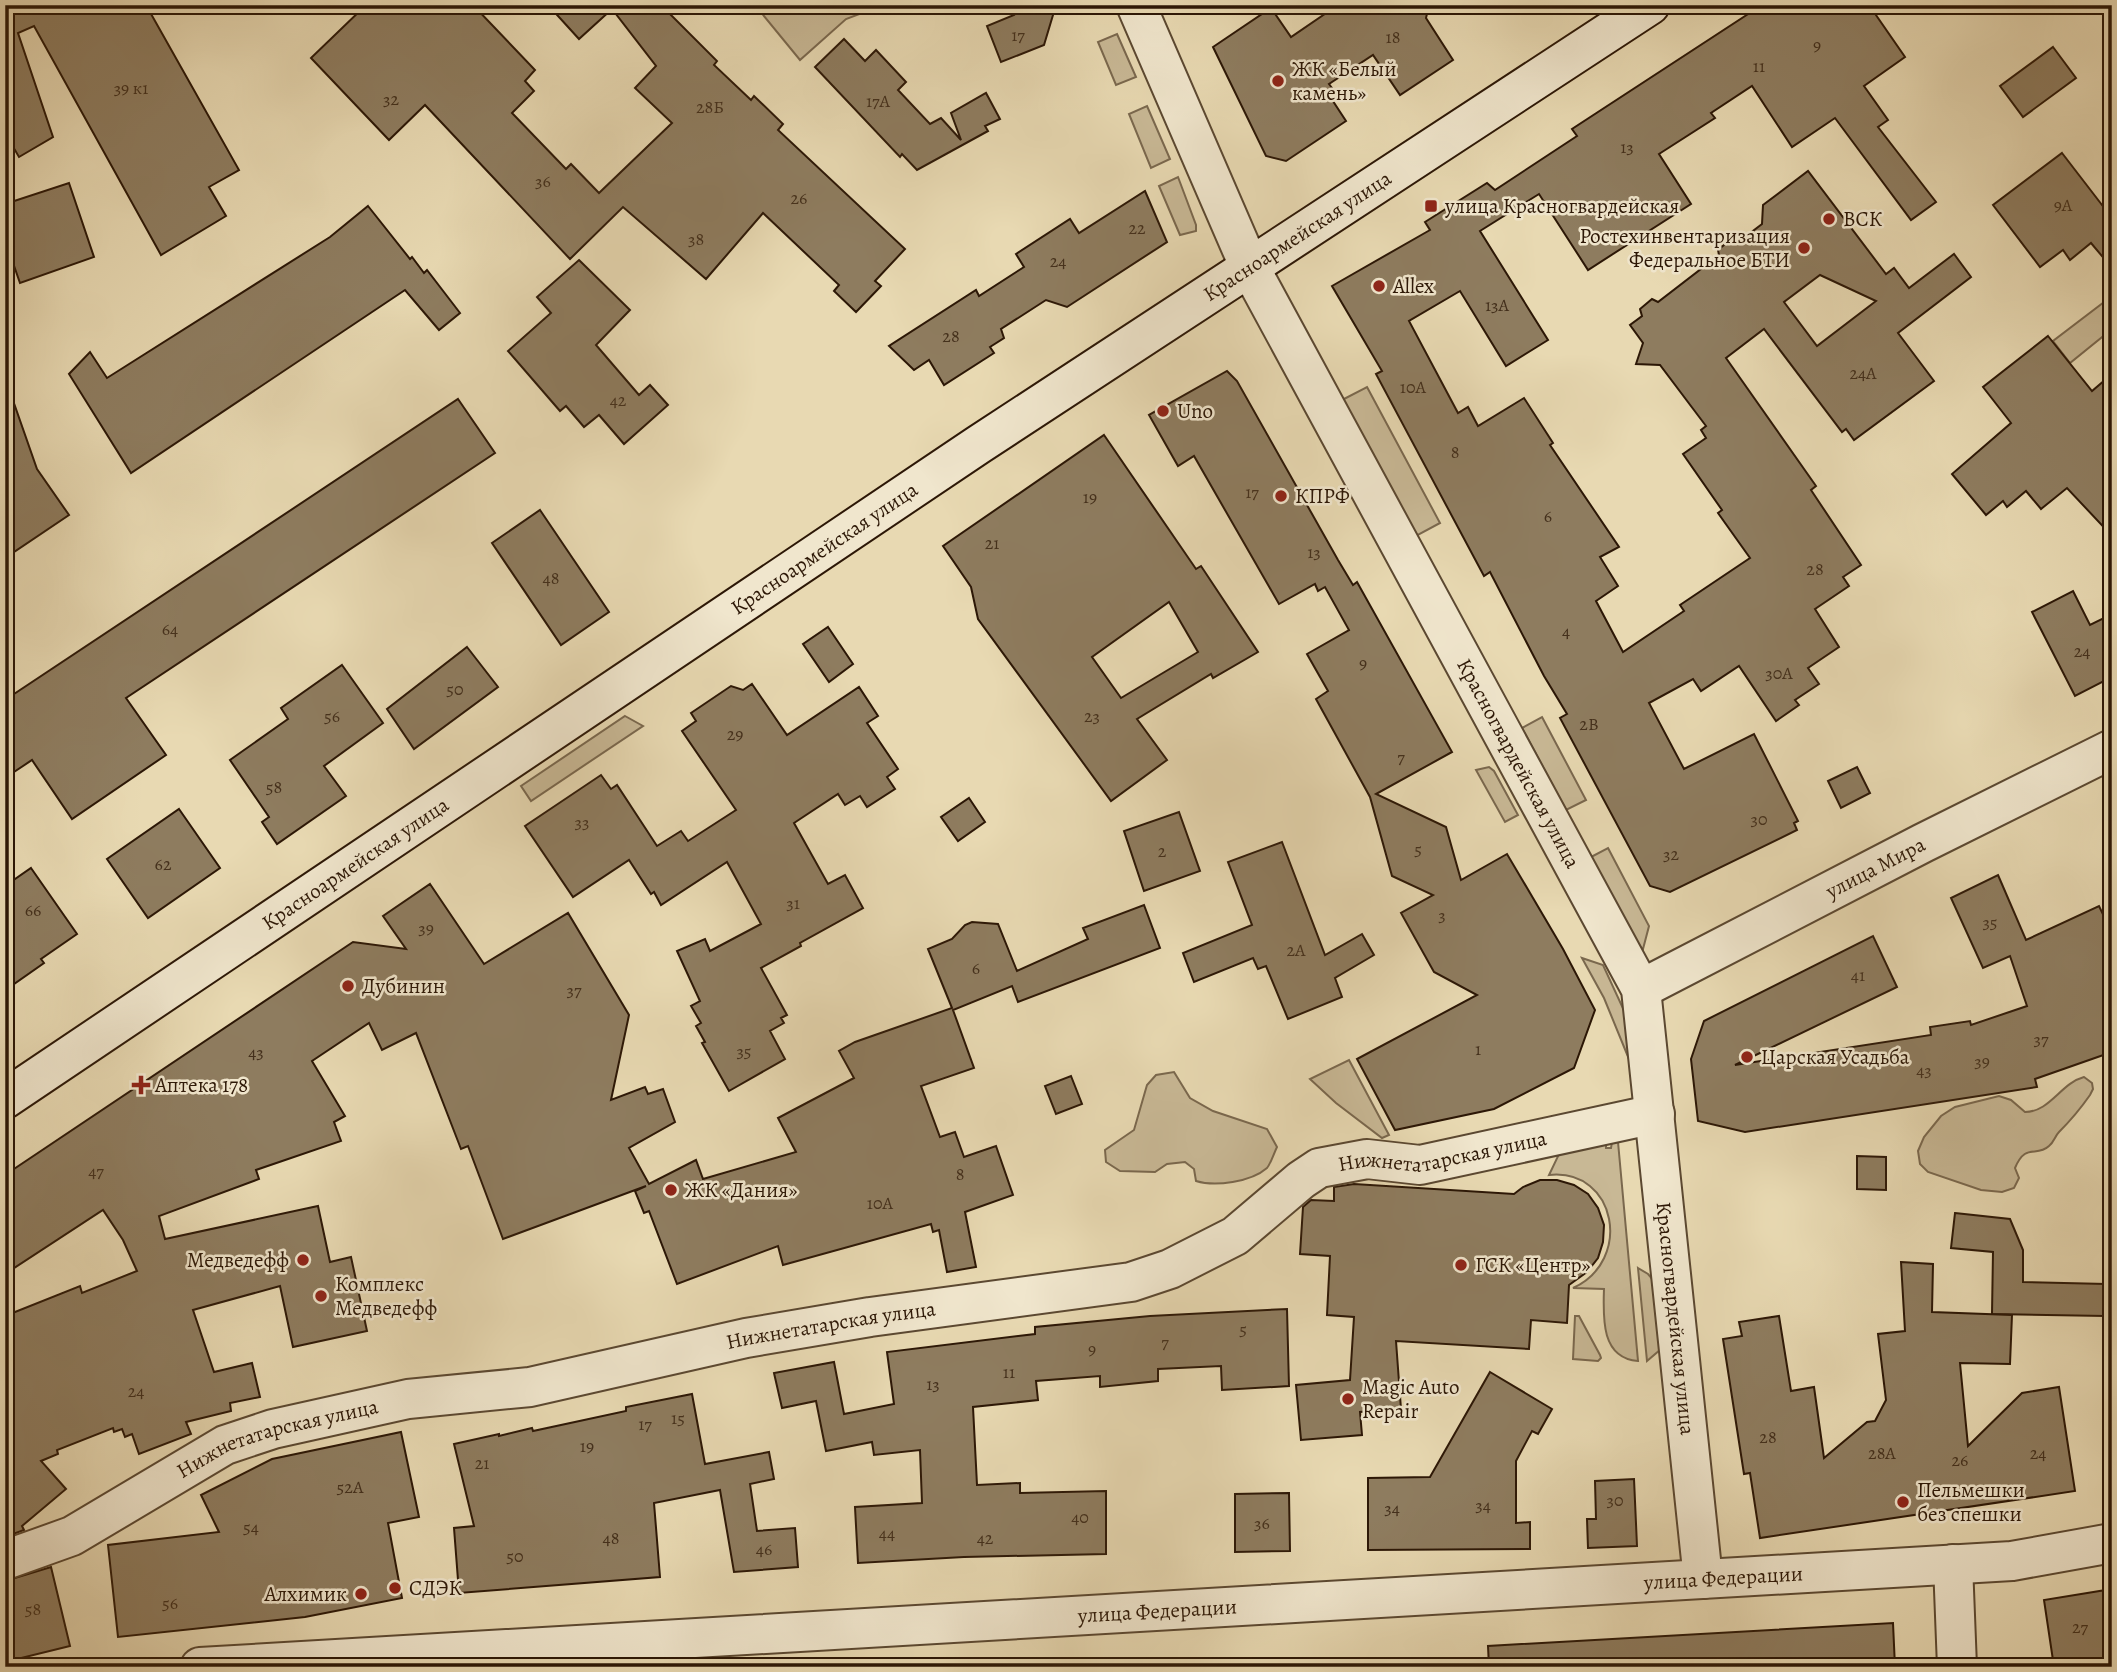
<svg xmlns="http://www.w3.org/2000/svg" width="2117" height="1672" font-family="Alegreya,serif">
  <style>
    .green { fill: #c8b895; stroke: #7a684e; stroke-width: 2 }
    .building { fill: #8e7c5f; stroke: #2c1706; stroke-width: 2; fill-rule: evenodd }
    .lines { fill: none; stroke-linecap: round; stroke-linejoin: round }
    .minor-casing { stroke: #5b4831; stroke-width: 42 }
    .secondary-casing { stroke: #2c1706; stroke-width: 42 }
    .minor { stroke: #f0e6cd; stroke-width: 38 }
    .secondary { stroke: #f0e6cd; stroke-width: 38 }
    .poi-dot { fill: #8f2418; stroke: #f0e6cd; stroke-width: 2.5 }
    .labels { text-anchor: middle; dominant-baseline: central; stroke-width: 5; stroke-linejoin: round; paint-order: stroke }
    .number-label { font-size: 18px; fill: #44301c }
    .poi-label { font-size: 21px; fill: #2c1706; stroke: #f0e6cd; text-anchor: start }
    .street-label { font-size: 21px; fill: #2c1706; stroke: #f0e6cd }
  </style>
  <rect width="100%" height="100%" fill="#e8d9b2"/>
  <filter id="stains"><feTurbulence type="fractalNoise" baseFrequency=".00286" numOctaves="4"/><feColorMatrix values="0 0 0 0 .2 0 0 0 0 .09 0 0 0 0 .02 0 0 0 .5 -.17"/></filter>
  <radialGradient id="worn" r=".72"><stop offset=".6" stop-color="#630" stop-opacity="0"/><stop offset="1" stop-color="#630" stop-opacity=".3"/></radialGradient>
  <g class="green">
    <path d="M755 5H867L870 10 846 19 800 60Z"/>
    <path d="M1117 34 1136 77 1116 85 1098 42Z"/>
    <path d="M1147 106 1170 159 1151 168 1129 114Z"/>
    <path d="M1178 177 1196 225V231L1180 235 1159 186Z"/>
    <path d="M2112 296V329L2070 363 2053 341Z"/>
    <path d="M1367 387 1440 523 1416 536 1342 400Z"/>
    <path d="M625 716 643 726 531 801 521 786Z"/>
    <path d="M1542 717 1586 800 1566 810 1522 728Z"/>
    <path d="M1489 767 1494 771 1518 815 1505 822 1476 770Z"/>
    <path d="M1608 848 1649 926 1643 949 1639 946 1591 857Z"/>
    <path d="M1582 958 1603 965 1627 1017 1631 1064 1604 998Z"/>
    <path d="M1349 1060 1389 1135 1382 1138 1336 1103 1310 1079Z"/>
    <path d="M1174 1072 1190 1098 1213 1111 1267 1129 1277 1147C1274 1153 1271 1163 1267 1168 1251 1182 1215 1187 1196 1181L1194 1169 1185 1162 1167 1164 1155 1172 1120 1171 1106 1162 1105 1150 1134 1130 1147 1085 1156 1075Z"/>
    <path d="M2084 1077 2092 1083 2093 1089 2090 1095C2081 1108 2070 1121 2059 1132 2055 1136 2054 1142 2049 1146 2036 1158 2026 1142 2015 1168L2019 1178 2014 1188 2002 1192 1981 1190 1928 1172 1920 1164 1918 1151 1924 1137 1941 1116 1955 1107 1999 1096 2011 1100 2025 1112C2050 1112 2061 1083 2084 1077Z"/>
    <path d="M1612 1142H1618L1638 1361C1601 1358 1603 1318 1604 1289L1573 1288C1633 1261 1617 1168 1549 1175L1559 1154 1606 1143V1148H1611Z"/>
    <path d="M1638 1268 1648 1274 1654 1281 1661 1349 1647 1361Z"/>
    <path d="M1575 1316H1579L1600 1355 1601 1358 1598 1361 1573 1359Z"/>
  </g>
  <g class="building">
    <path d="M5 5H146L239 170 209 187 226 216 161 255 34 26 18 33 53 137 19 157 5 133Z"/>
    <path d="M366 5H473L535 70 525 81 534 91 512 113 566 169 571 164 599 193 672 123 635 88 656 66 612 9 579 39 548 5H661L717 61 714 65 751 100 754 96 783 124 778 130 905 249 875 281 881 286 856 312 834 291 839 285 763 213 706 279 623 207 570 259 425 105 389 140 311 58Z"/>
    <path d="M1010 5H1056L1044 45 1001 62 987 26 1014 15Z"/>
    <path d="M1338 5H1429L1426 18 1453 60 1400 95 1373 55 1329 84 1332 88 1327 92 1346 121 1286 161 1266 156 1213 47 1271 8 1291 37Z"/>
    <path d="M1762 5H1869L1905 57 1864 86 1888 120 1878 127 1936 202 1911 220 1835 118 1792 147 1752 86 1711 113 1715 118 1659 154 1691 204 1588 270 1539 194 1480 231 1548 340 1506 366 1460 291 1409 321 1458 413 1468 407 1478 426 1524 398 1553 443 1550 445 1619 547 1600 557 1618 586 1596 601 1623 652 1684 611 1680 605 1750 558 1718 513 1722 510 1683 454 1706 438 1701 430 1706 426 1660 365 1636 364 1643 343 1630 325 1642 316 1640 309 1652 299 1658 302 1719 255 1718 250 1730 240 1737 243 1762 224 1763 205 1808 171 1886 274 1894 268 1909 288 1954 254 1971 277 1898 333 1934 381 1854 440 1846 429 1842 432 1764 329 1726 358 1816 486 1811 490 1861 565 1843 577 1849 586 1815 609 1839 647 1808 668 1819 684 1795 700 1799 705 1776 721 1739 666 1701 691 1693 679 1649 703 1684 769 1754 734 1798 821 1794 823 1797 830 1670 892 1650 886 1560 718 1567 714 1544 676 1490 572 1484 576 1376 374 1382 371 1332 286 1430 230 1425 222 1487 183 1495 190 1577 136 1572 129ZM1820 275 1876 301 1817 346 1784 302Z"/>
    <path d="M844 39 865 61 876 50 906 82 898 90 930 124 941 118 961 140 951 113 986 93 1000 119 985 126 988 131 917 170 902 154 900 157 815 67Z"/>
    <path d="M2053 47 2076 78 2023 117 2000 86Z"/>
    <path d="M2062 153 2112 218V268L2091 243 2070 260 2063 250 2040 267 1993 205Z"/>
    <path d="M69 183 94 257 20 283 5 240V204Z"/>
    <path d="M1145 191 1167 242 1067 307 1046 300 1001 329 1004 338 990 347 994 353 944 385 929 360 914 370 889 346 976 290 979 296 1024 267 1016 254 1070 219 1079 233Z"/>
    <path d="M368 206 410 259 412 257 424 273 427 270 460 313 439 330 405 290 131 473 69 374 90 352 107 378 330 237Z"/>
    <path d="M579 260 630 310 596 345 639 395 650 385 668 405 624 444 599 415 584 427 566 406 560 411 508 351 551 313 537 297Z"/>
    <path d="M2048 336 2092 391 2112 374V536L2067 488 2041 509 2026 491 2007 507 2003 501 1986 515 1952 474 2011 423 1983 387Z"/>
    <path d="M1227 371 1237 381 1338 560 1353 585 1357 582 1452 752 1376 794 1446 827 1461 880 1507 854 1563 949 1595 1010 1574 1068 1494 1109 1395 1130 1357 1059 1477 995 1434 972 1401 913 1433 895 1392 876 1370 797 1316 699 1328 691 1307 654 1349 630 1325 587 1318 591 1315 584 1279 604 1194 456 1178 466 1149 415Z"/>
    <path d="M5 389H9L37 469 69 515 5 558Z"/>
    <path d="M458 399 495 453 126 698 166 755 72 819 32 760 5 778V700Z"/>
    <path d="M1104 435 1196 569 1201 566 1258 652 1213 678 1211 674 1137 719 1167 760 1111 801 978 619 971 587 943 546ZM1169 602 1198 652 1121 698 1092 657Z"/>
    <path d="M540 510 609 612 561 645 492 543Z"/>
    <path d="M2073 591 2090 625 2112 614V677L2075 696 2032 612Z"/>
    <path d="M828 627 853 664 829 682 803 644Z"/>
    <path d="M467 647 498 687 414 749 387 709Z"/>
    <path d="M342 665 383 723 324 766 346 796 277 844 262 822 269 817 230 760 288 719 281 708Z"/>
    <path d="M752 684 787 735 859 687 878 716 867 723 898 769 887 777 895 789 867 807 860 796 845 805 838 794 794 823 828 884 845 875 863 908 800 943 801 946 761 968 787 1015 781 1018 784 1023 770 1031 785 1059 729 1091 702 1043 705 1042 696 1026 701 1023 691 1006 700 1001 677 951 705 939 710 951 761 924 727 862 661 905 654 892 651 894 629 860 573 897 525 826 601 775 611 789 617 785 657 846 681 831 688 841 736 810 682 731 696 721 691 713 731 686 743 690Z"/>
    <path d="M1857 767 1870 793 1841 808 1828 781Z"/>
    <path d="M969 798 985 822 958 841 941 817Z"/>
    <path d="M179 809 220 868 148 918 107 859Z"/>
    <path d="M1179 812 1200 871 1144 891 1124 831Z"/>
    <path d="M1282 842 1325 955 1362 934 1374 955 1335 978 1342 997 1288 1019 1266 966 1258 969 1253 958 1194 982 1183 953 1252 925 1228 862Z"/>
    <path d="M31 868 77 934 41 959 44 963 14 984 5 970V886Z"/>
    <path d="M1998 875 2026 940 2099 906 2112 933V1052L2035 1079 2037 1087 1745 1132 1698 1121 1691 1059 1704 1021 1873 936 1897 987 1735 1065 1931 1035 1930 1027 1970 1021 1971 1025 2027 1006 2010 956 1983 968 1951 898Z"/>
    <path d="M430 884 484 964 568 913 629 1015 611 1100 645 1087 648 1094 663 1089 675 1122 629 1148 649 1184 696 1160 703 1179 796 1152 778 1118 854 1078 839 1051 855 1042 952 1008 928 949 952 939 965 925 972 922 998 924 1017 971 1088 939 1083 928 1144 905 1160 948 1018 1002 1012 986 953 1010 974 1068 921 1086 940 1137 955 1132 964 1157 996 1146 1013 1195 965 1212 976 1267 947 1272 939 1230 933 1232 931 1224 783 1265 778 1246 677 1284 649 1211 644 1213 635 1191 646 1186 503 1239 468 1146 461 1149 416 1033 382 1050 369 1023 312 1061 345 1116 334 1122 341 1141 256 1170 259 1179 159 1216 165 1239 318 1206 330 1262 351 1257 367 1331 293 1347 280 1286 193 1310 214 1372 252 1363 260 1397 230 1403 231 1411 186 1422 191 1434 139 1454 132 1434 125 1437 122 1429 114 1432 113 1428 57 1450 58 1454 41 1461 66 1489 22 1526 24 1530 5 1537V1316L80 1286 82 1293 137 1271 123 1240 103 1210 5 1274V1175L353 942 406 949 383 916Z"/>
    <path d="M1071 1076 1082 1104 1056 1114 1045 1086Z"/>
    <path d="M1857 1156 1886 1157V1190L1857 1189Z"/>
    <path d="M1540 1180H1557L1574 1185 1588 1194 1598 1208 1604 1225 1603 1242 1598 1258 1587 1272 1569 1285 1567 1323 1531 1320 1529 1349 1396 1341 1401 1409 1360 1412 1362 1435 1301 1440 1296 1385 1350 1380 1354 1317 1327 1315 1330 1256 1300 1254 1303 1207 1311 1200 1334 1201V1187L1354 1184 1514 1194 1523 1187Z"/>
    <path d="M1955 1213 2010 1219 2023 1250V1282L2106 1284 2105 1316 1992 1314 1993 1252 1951 1248Z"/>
    <path d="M1901 1262 1933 1264 1932 1312 2012 1315 2010 1364 1960 1363 1968 1446 2022 1393 2059 1387 2075 1491 1760 1538 1750 1473 1744 1474 1723 1339 1742 1336 1739 1322 1779 1316 1791 1391 1814 1387 1824 1458 1867 1422 1875 1421 1886 1400 1878 1334 1905 1331Z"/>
    <path d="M1287 1309 1289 1386 1222 1390 1221 1366 1158 1369V1381L1100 1387V1376L1036 1381 1038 1400 973 1407 977 1485 1020 1483V1493L1106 1491V1554L964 1557 858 1563 855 1507 922 1503 920 1450 874 1455 872 1442 826 1451 816 1401 782 1408 774 1373 834 1362 844 1414 894 1404 887 1352 1035 1334V1327L1150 1316Z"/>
    <path d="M1490 1372 1552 1409 1538 1434 1532 1431 1516 1461V1523L1530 1522V1549L1368 1550V1478L1430 1477Z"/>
    <path d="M692 1394 705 1464 769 1452 774 1479 750 1484 757 1531 795 1528 798 1567 734 1572 720 1490 654 1503 660 1577 459 1593 454 1528 474 1526 454 1444 499 1434V1436L532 1428 533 1431 626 1411V1407Z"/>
    <path d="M401 1432 419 1517 388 1523 402 1598 305 1617 118 1637 108 1545 219 1532 201 1495 272 1459Z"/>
    <path d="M1634 1479 1637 1546 1588 1548 1587 1519H1596L1595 1481Z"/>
    <path d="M1289 1493 1290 1551 1235 1552V1494Z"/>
    <path d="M51 1567 70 1646 5 1662V1581Z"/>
    <path d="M2112 1589V1667H2054L2044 1600Z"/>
    <path d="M1893 1623 1895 1667H1489L1488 1646Z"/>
  </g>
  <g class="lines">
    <g class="minor-casing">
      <g id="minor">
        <path id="s1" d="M1136 5 1250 268 1641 989 1703 1579"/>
        <path id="s2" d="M1641 989 1923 843 2112 749"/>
        <path id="s3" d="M5 1560 72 1536 225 1445 273 1429 408 1399 530 1387 746 1338 870 1317 1131 1282 1170 1269 1235 1236 1301 1180 1319 1168 1367 1159 1420 1165 1655 1114"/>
        <path d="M1953 1564 1957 1667"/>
        <path id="s4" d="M200 1667 2012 1561 2112 1543"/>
      </g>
    </g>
    <g class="secondary-casing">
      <g id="secondary">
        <path id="s5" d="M5 1099 978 445 1650 5"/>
      </g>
    </g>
    <use href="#minor" class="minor"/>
    <use href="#secondary" class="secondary"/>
  </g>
  <g class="poi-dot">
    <circle cx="1278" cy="81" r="7"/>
    <rect x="1424" y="199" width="14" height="14" rx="3.5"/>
    <circle cx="1829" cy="219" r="7"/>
    <circle cx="1804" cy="248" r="7"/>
    <circle cx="1379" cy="286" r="7"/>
    <circle cx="1163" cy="411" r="7"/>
    <circle cx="1281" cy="496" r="7"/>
    <circle cx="348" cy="986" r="7"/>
    <circle cx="1747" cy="1057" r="7"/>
    <path d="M137.5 1074.5h7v7h7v7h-7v7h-7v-7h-7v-7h7z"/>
    <circle cx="671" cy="1190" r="7"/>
    <circle cx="303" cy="1260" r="7"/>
    <circle cx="1461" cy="1265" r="7"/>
    <circle cx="321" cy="1296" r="7"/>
    <circle cx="1348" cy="1399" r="7"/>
    <circle cx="1903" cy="1502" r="7"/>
    <circle cx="395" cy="1588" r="7"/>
    <circle cx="361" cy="1594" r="7"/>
  </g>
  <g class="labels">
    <g class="number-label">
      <text x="1018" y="35">17</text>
      <text x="1393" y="37">18</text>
      <text x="1817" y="45">9</text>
      <text x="1759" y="66">11</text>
      <text x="131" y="88">39 к1</text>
      <text x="391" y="99">32</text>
      <text x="878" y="101">17А</text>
      <text x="710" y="107">28Б</text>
      <text x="1627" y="147">13</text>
      <text x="543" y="181">36</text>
      <text x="799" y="198">26</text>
      <text x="2063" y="205">9А</text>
      <text x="1137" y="228">22</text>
      <text x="696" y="239">38</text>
      <text x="1058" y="261">24</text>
      <text x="1497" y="305">13А</text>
      <text x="951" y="336">28</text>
      <text x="1863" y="373">24А</text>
      <text x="1413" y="387">10А</text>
      <text x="618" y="400">42</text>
      <text x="1455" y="452">8</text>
      <text x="1252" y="492">17</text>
      <text x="1090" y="497">19</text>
      <text x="1548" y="516">6</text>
      <text x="992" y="543">21</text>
      <text x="1314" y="552">13</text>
      <text x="1815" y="569">28</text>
      <text x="551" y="578">48</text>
      <text x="170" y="629">64</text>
      <text x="1566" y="631">4</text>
      <text x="2082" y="651">24</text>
      <text x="1363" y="663">9</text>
      <text x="1779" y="673">30А</text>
      <text x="455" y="689">50</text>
      <text x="332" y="716">56</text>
      <text x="1092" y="716">23</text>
      <text x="1589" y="724">2В</text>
      <text x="735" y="734">29</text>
      <text x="1401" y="757">7</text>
      <text x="274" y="787">58</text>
      <text x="1759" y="819">30</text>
      <text x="582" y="822">33</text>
      <text x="1418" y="849">5</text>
      <text x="1162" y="851">2</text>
      <text x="1671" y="854">32</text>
      <text x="163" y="864">62</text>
      <text x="793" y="903">31</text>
      <text x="33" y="910">66</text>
      <text x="1442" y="915">3</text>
      <text x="1990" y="922">35</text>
      <text x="426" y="928">39</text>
      <text x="1296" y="950">2А</text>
      <text x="976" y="968">6</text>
      <text x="1858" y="975">41</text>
      <text x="574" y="990">37</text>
      <text x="2041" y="1039">37</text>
      <text x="1478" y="1049">1</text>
      <text x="744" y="1051">35</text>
      <text x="256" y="1052">43</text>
      <text x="1982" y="1061">39</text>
      <text x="1924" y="1070">43</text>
      <text x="96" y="1171">47</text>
      <text x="960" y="1174">8</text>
      <text x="880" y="1203">10А</text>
      <text x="1243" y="1329">5</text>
      <text x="1165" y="1342">7</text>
      <text x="1092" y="1349">9</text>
      <text x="1009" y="1372">11</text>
      <text x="933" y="1384">13</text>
      <text x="136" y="1391">24</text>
      <text x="678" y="1418">15</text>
      <text x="645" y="1424">17</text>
      <text x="1768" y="1437">28</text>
      <text x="587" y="1446">19</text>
      <text x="1882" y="1453">28А</text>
      <text x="2038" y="1453">24</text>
      <text x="1960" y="1460">26</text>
      <text x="482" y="1463">21</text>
      <text x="350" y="1487">52А</text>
      <text x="1615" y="1500">30</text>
      <text x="1483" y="1505">34</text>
      <text x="1392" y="1508">34</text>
      <text x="1080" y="1517">40</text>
      <text x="1262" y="1523">36</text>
      <text x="251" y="1527">54</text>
      <text x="887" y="1533">44</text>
      <text x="611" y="1538">48</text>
      <text x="985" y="1538">42</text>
      <text x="764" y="1549">46</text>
      <text x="515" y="1556">50</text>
      <text x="170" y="1603">56</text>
      <text x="33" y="1609">58</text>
      <text x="2080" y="1627">27</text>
    </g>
    <g class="poi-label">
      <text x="1292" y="69">ЖК «Белый<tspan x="1292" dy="24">камень»</tspan></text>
      <text x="1445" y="206">улица Красногвардейская</text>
      <text x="1843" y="219">ВСК</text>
      <text x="1790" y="236" text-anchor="end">Ростехинвентаризация<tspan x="1790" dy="24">Федеральное БТИ</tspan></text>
      <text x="1393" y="286">Allex</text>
      <text x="1177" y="411">Uno</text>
      <text x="1295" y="496">КПРФ</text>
      <text x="362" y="986">Дубинин</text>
      <text x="1761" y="1057">Царская Усадьба</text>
      <text x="155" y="1085">Аптека 178</text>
      <text x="685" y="1190">ЖК «Дания»</text>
      <text x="289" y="1260" text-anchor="end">Медведефф</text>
      <text x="1475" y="1265">ГСК «Центр»</text>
      <text x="335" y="1284">Комплекс<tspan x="335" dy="24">Медведефф</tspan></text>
      <text x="1362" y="1387">Magic Auto<tspan x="1362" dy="24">Repair</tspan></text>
      <text x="1917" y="1490">Пельмешки<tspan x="1917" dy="24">без спешки</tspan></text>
      <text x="409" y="1588">СДЭК</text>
      <text x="347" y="1594" text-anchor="end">Алхимик</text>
    </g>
    <g class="street-label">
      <text stroke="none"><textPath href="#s5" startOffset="1554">Красноармейская улица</textPath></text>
      <text stroke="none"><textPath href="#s5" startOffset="987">Красноармейская улица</textPath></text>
      <text stroke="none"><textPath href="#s1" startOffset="850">Красногвардейская улица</textPath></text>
      <text stroke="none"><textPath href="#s5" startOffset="422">Красноармейская улица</textPath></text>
      <text stroke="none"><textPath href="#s2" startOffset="264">улица Мира</textPath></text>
      <text stroke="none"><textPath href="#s3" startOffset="1519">Нижнетатарская улица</textPath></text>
      <text stroke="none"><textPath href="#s1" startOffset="1438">Красногвардейская улица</textPath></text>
      <text stroke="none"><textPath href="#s3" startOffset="868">Нижнетатарская улица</textPath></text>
      <text stroke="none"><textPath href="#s3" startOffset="301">Нижнетатарская улица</textPath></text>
      <text stroke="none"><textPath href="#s4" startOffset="1526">улица Федерации</textPath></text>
      <text stroke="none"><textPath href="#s4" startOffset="959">улица Федерации</textPath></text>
    </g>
  </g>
  <rect width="2117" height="1672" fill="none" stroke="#e8d9b2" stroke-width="28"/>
  <rect x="7" y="7" width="2103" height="1658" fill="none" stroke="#2c1706" stroke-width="3.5"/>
  <rect x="14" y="14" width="2089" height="1644" fill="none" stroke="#2c1706" stroke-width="2"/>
  <rect width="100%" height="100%" filter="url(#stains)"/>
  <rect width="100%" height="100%" fill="url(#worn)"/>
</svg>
